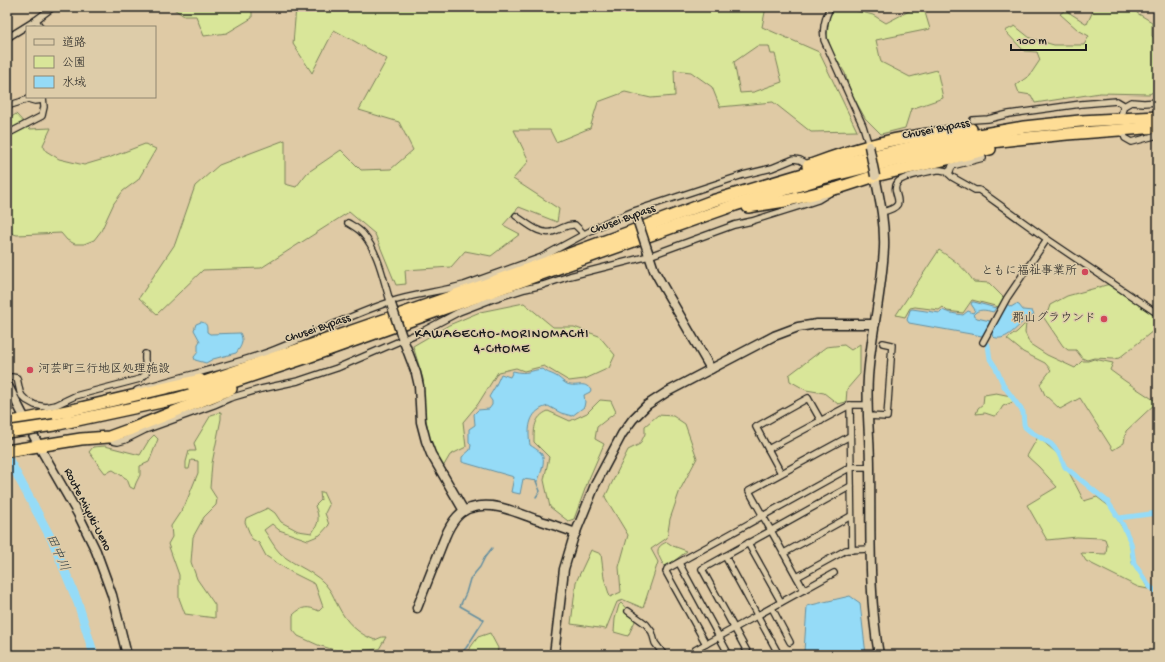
<svg xmlns="http://www.w3.org/2000/svg" width="1165" height="662" font-family="'Gochi Hand','Klee One',sans-serif">
  <style>
    .green { fill: #d9e699; stroke: #7a815a; fill-rule: evenodd }
    .water { fill: #95dbf7; stroke: #658f9f }
    .lines { fill: none; stroke-linecap: round; stroke-linejoin: round }
    .stream { stroke: #658f9f; stroke-width: 1.5 }
    .canal { stroke: #95dbf7; stroke-width: 5 }
    .river { stroke: #95dbf7; stroke-width: 9 }
    .street-casing { stroke: #1c1c1c; stroke-width: 8 }
    .secondary-casing { stroke: #1c1c1c; stroke-width: 11 }
    .highway-casing { stroke: #1c1c1c; stroke-width: 14 }
    .street { stroke: #ddcca9; stroke-width: 5.5 }
    .secondary { stroke: #ddcca9; stroke-width: 8 }
    .highway { stroke: #fedd96; stroke-width: 11 }
    .secondary-bridge-casing { stroke: #1c1c1c; stroke-width: 11; stroke-linecap: butt }
    .highway-bridge-casing { stroke: #1c1c1c; stroke-width: 14; stroke-linecap: butt }
    .secondary-bridge { stroke: #ddcca9; stroke-width: 8 }
    .highway-bridge { stroke: #fedd96; stroke-width: 11 }
    .poi-dot { fill: #d1495b; stroke: #ddcca9; stroke-width: 1.5 }
    .labels { text-anchor: middle; dominant-baseline: central; stroke-width: 3; stroke-linejoin: round; paint-order: stroke }
    .street-label { font-size: 12px; fill: #1c1c1c; stroke: #ddcca9 }
    .poi-label { font-size: 12px; fill: #1c1c1c; stroke: #ddcca9; text-anchor: end }
    .neighbourhood-label { font-size: 13px; letter-spacing: 1px; fill: #1c1c1c; stroke: #ddcca9 }
    .water-label { font-size: 13px; font-style: italic; fill: #344248; stroke: #ddcca9 }
  </style>
  <rect width="100%" height="100%" fill="#dfcaa5"/>
  <filter id="ink" filterUnits="userSpaceOnUse"><feTurbulence type="fractalNoise" baseFrequency=".025" numOctaves="2"/><feDisplacementMap in="SourceGraphic" scale="8" xChannelSelector="R" yChannelSelector="G"/><feConvolveMatrix kernelMatrix="1 2 1 2 8 2 1 2 1" color-interpolation-filters="sRGB"/></filter>
  <g filter="url(#ink)">
    <g class="green">
      <path d="M174 7H252V18L227 33 204 36 196 16H184L174 9Z"/>
      <path d="M296 7H766L762 27 819 52 857 131 811 132 773 102 720 107 712 87 691 72 674 70 675 96 651 98 625 92 598 102 590 128 556 142 550 130H514L529 161 513 179 559 209 557 222 519 207 503 225 520 234 491 256 465 251 451 267 405 270 406 284 396 285 375 234 349 212 261 268 203 270 157 314 139 298 175 244 195 186 219 165 285 140V184L296 187 307 173 341 150 361 170 391 169 413 150 399 122 359 110 387 59 334 30 312 73 293 44ZM757 46H769L771 54H775L782 82 754 92 740 93 734 62Z"/>
      <path d="M835 7H842L873 15 886 23 915 8 924 9 930 29 876 40 881 62 910 77 937 70 943 98 911 109 905 128 881 134 865 118 850 91 845 73 832 52 827 36 829 18Z"/>
      <path d="M1090 7H1135L1137 13 1152 22V36L1158 42V90L1149 94 1100 93 1035 103 1031 95 1019 93 1016 85 1030 75 1040 60 1037 52 1024 51 1005 31 1015 26 1030 38 1054 45H1084L1089 36 1078 30 1060 14 1065 10 1087 24 1093 11Z"/>
      <path d="M16 114 30 129 51 128 43 145 46 151 59 159 84 165 111 157 145 144 156 149 138 180 123 191 114 203 101 231 94 240 84 244H75L67 240 61 233 17 235 7 232V120Z"/>
      <path d="M939 250C954 260 964 267 974 282L989 283 1004 298 999 307 972 300 963 313 947 311 943 307 939 310 915 307 910 308 905 317 896 315Z"/>
      <path d="M1110 284 1154 315 1158 320V327L1119 358 1114 359 1094 358 1087 360 1082 358 1076 350H1068L1063 346 1042 315 1048 311 1050 305 1067 296Z"/>
      <path d="M524 303 553 327H574L599 336 615 355 609 368 585 379 569 381 544 366 524 371 516 368 498 372 478 404 463 422 466 447 450 455 443 467 430 442 425 414 423 379 413 346 449 325 480 312Z"/>
      <path d="M1026 323 1025 333 1030 344 1047 355 1075 368 1082 361H1088L1094 359 1113 363 1110 370 1125 381 1157 402 1126 431 1124 443 1113 450 1080 398 1060 409 1045 395 1040 384 1051 370 1045 363 1023 352 1007 339 1017 332Z"/>
      <path d="M860 344V374L847 389 846 402 838 404 824 393 806 390 790 381 789 375 826 347 844 345 851 350Z"/>
      <path d="M996 393 1011 396 1013 402 1003 406 998 414 994 416 985 413 976 414 978 408 983 404 984 395Z"/>
      <path d="M600 400 611 401 616 412 597 427 595 439 604 444 588 481 574 519 568 521 550 507 544 480 549 457 534 442C534 428 534 417 548 411L570 421 587 413Z"/>
      <path d="M221 412V419L212 463 210 488 217 499 216 505 204 517 193 537 191 562 197 579 215 605V618L185 614 179 598V575L168 544 172 537 171 526 185 505 198 473V461L191 460 189 469H186V462L189 451H196L194 443 211 415Z"/>
      <path d="M658 415 673 416 685 424 697 458 680 490 670 519 667 538 651 549 658 562 643 608 624 600 617 602 606 629 571 624 576 582 591 550 601 554 604 578 610 597 621 592 619 567 628 535 605 497 628 450 640 444 645 434V426Z"/>
      <path d="M154 435 158 439 149 462 140 466V475L136 483 134 489 130 487 127 479 113 470 105 473 89 452 93 447 105 446 140 455 149 440Z"/>
      <path d="M1038 437 1061 457 1084 501 1097 497 1110 507 1129 539 1132 563 1142 577 1148 589 1138 587 1086 561 1081 553 1106 554 1107 545 1105 539 1101 538 1077 537 1047 540 1027 505 1057 487 1039 467 1027 456Z"/>
      <path d="M320 492H323L329 505 325 513 329 525 320 535 308 540 279 530 272 524 264 530C269 537 274 547 280 553 295 567 318 572 329 589 333 594 335 601 338 606 346 622 358 634 375 640L382 637H386L379 649 341 652 318 645 298 636 293 630V615C302 606 308 606 319 611L323 607 315 584 291 572 266 556 259 543 252 539 245 522 246 518 268 508 275 513 281 522 298 531 312 533C319 523 320 518 315 506L321 500Z"/>
      <path d="M667 542 673 546 687 551 665 568C660 557 651 548 667 542Z"/>
      <path d="M621 603 636 619 628 636 614 632 615 619 619 605Z"/>
      <path d="M490 633 498 648 497 655H465L478 637Z"/>
    </g>
    <g class="water">
      <path d="M972 302H974L996 308 993 312C986 310 978 308 973 315L977 318 990 321 988 327 982 336 909 323 907 320 910 310 912 309 940 313 943 310C947 313 957 314 963 315L968 311 973 313 975 310 971 304Z"/>
      <path d="M1007 304 1011 307 1016 304 1019 305 1023 310 1032 311 1034 315C1030 317 1026 319 1023 322 1015 329 1005 342 993 337L991 331 1005 305Z"/>
      <path d="M201 322C207 323 207 326 207 332L210 334 240 333C244 340 242 346 236 353L213 359 206 363 195 360 194 357 198 352V344L200 341 194 330 196 324Z"/>
      <path d="M543 369C547 373 550 373 554 375 559 377 563 382 567 384 577 388 584 380 591 390L590 392 584 395 585 402 584 407 572 416 561 413 548 406C545 407 541 408 539 410 528 417 528 433 530 445 533 447 538 450 541 453 547 460 540 474 538 481L523 479 520 494 511 492 514 477 462 462V457L470 450 471 445 469 442V429L475 425 474 414 478 410 489 409 492 405V401L489 397 495 387 501 374 510 377 513 371C528 375 530 370 543 369Z"/>
      <path d="M850 596 860 603 866 655H807L804 652 807 606Z"/>
    </g>
    <g class="lines">
      <g class="stream">
        <path d="M536 481 540 491 536 497"/>
        <path d="M459 655 466 648 484 620 483 619 460 606 466 593 470 579 480 567 485 557 492 548"/>
      </g>
      <g class="canal">
        <path d="M988 345 990 359 996 368 1004 386 1023 412 1024 424 1025 427 1031 432 1051 444 1058 452 1065 467 1108 502 1123 525 1131 543 1134 563 1149 586 1158 593"/>
        <path d="M1119 518 1158 513"/>
      </g>
      <path class="river" d="M7 456 53 542 78 603 94 655"/>
      <g class="street-casing">
        <g id="street">
          <path d="M830 7C825 18 822 28 824 40L863 126 869 146"/>
          <path d="M36 20 40 27"/>
          <path d="M7 38 36 20 53 7"/>
          <path d="M7 106 20 102 28 99 35 101 43 100"/>
          <path d="M1121 115 1124 106 1131 102 1144 103 1158 102"/>
          <path d="M973 120 988 119 1009 114 1081 104 1117 101 1122 104 1124 106"/>
          <path d="M1123 131 1125 138 1132 142 1158 135"/>
          <path d="M7 132H11L42 116 44 107 43 97"/>
          <path d="M949 174 952 166 983 158"/>
          <path d="M882 212C913 205 888 194 898 182 903 176 928 172 937 170H941L946 171 952 177 975 190H979L1047 239 1158 314"/>
          <path d="M516 216C527 223 541 237 555 231 564 228 566 224 575 225L584 234"/>
          <path d="M348 223C353 226 359 229 363 234 379 253 383 279 390 301"/>
          <path d="M983 342 1007 298 1047 239"/>
          <path d="M7 378 12 377 17 378 20 392 22 396 26 400 35 405 46 407 56 405 75 396 140 379 146 374C147 367 144 362 145 354"/>
          <path d="M137 390C181 376 227 367 271 351 311 336 349 315 390 302 414 294 439 292 464 285L542 257 605 223 634 211 743 175 772 168 794 159 800 160 809 165"/>
          <path d="M850 405 852 550"/>
          <path d="M867 416 887 417 892 345 883 343"/>
          <path d="M109 437 113 441 118 442 125 440 145 430 214 405 230 398 261 389 298 381 337 368 423 331 459 312 493 299 525 289 543 285 570 276 649 256 734 225 752 221 803 205 818 200 828 194"/>
          <path d="M768 449 850 405H867"/>
          <path d="M781 473 756 427 808 398 821 421"/>
          <path d="M748 543 781 602"/>
          <path d="M784 553 851 516"/>
          <path d="M725 556 779 655"/>
          <path d="M679 563 729 655"/>
          <path d="M797 577 846 550 870 549"/>
          <path d="M804 590 749 491 850 436"/>
          <path d="M772 608 790 642"/>
          <path d="M628 611 646 624 652 632 655 643 664 655"/>
          <path d="M706 644 666 572 667 569 851 467H870"/>
          <path d="M698 655 695 650 834 573"/>
          <path d="M749 655 702 569 851 486"/>
          <path d="M1155 655 1158 654"/>
        </g>
      </g>
      <g class="secondary-casing">
        <g id="secondary">
          <path d="M875 176C880 200 885 223 884 248 882 291 871 334 868 377 866 408 870 437 870 468 871 530 868 593 879 655"/>
          <path d="M648 252 654 270 664 288 711 369"/>
          <path d="M401 334 416 373 419 386 421 422 426 441 431 454 464 511"/>
          <path d="M7 384 39 446 78 514 96 551 112 595 127 655"/>
          <path d="M417 608 445 537C450 525 458 511 471 508 493 501 515 512 535 519 548 523 562 528 576 533"/>
          <path d="M554 655 564 569 573 539 595 485 622 434 633 419 647 405 667 392 774 336 798 327 817 324H875"/>
        </g>
      </g>
      <g class="highway-casing">
        <g id="highway">
          <path d="M808 166C834 156 861 147 888 141 915 135 943 132 971 129"/>
          <path d="M748 207 785 201 838 188 875 176 990 149"/>
          <path d="M193 386 482 286 627 233 712 201 820 169 881 154 921 145 1024 127 1080 121 1158 117"/>
          <path d="M7 423 72 410 200 380"/>
          <path d="M54 425 175 399 224 385 305 358 735 205 823 178 863 168 912 157 983 143 1017 139 1067 134 1158 127"/>
          <path d="M7 451 81 439 109 437 131 429 231 389"/>
        </g>
      </g>
      <use href="#street" class="street"/>
      <use href="#secondary" class="secondary"/>
      <use href="#highway" class="highway"/>
      <g class="secondary-bridge-casing">
        <g id="secondary-bridge">
          <path d="M869 146 875 176"/>
          <path d="M635 213 648 252"/>
          <path d="M391 304 401 334"/>
        </g>
      </g>
      <g class="highway-bridge-casing">
        <path id="highway-bridge" d="M7 432 54 425"/>
      </g>
      <use href="#secondary-bridge" class="secondary-bridge"/>
      <use href="#highway-bridge" class="highway-bridge"/>
    </g>
  </g>
  <g class="poi-dot">
    <circle cx="1085" cy="272" r="4"/>
    <circle cx="1104" cy="319" r="4"/>
    <circle cx="30" cy="370" r="4"/>
  </g>
  <g class="labels">
    <g class="street-label">
      <text transform="translate(936 130) rotate(-11)">Chusei Bypass</text>
      <text transform="translate(623 220) rotate(-20)">Chusei Bypass</text>
      <text transform="translate(318 329) rotate(-19)">Chusei Bypass</text>
      <text transform="translate(87 510) rotate(63)">Route Miyuki-Ueno</text>
    </g>
    <g class="poi-label">
      <text x="1077" y="272">ともに福祉事業所</text>
      <text x="1096" y="319">郡山グラウンド</text>
      <text x="38" y="370" text-anchor="start">河芸町三行地区処理施設</text>
    </g>
    <g class="neighbourhood-label">
      <text x="502" y="334">KAWAGECHO-MORINOMACHI<tspan x="502" dy="15">4-CHOME</tspan></text>
    </g>
    <g class="water-label">
      <text transform="translate(57 553) rotate(66)">田中川</text>
    </g>
  </g>
  <rect width="1165" height="662" fill="none" stroke="#ddcca9" stroke-width="24"/>
  <rect x="12" y="12" width="1141" height="638" fill="none" stroke="#1c1c1c" stroke-width="1.5" filter="url(#ink)"/>
  <rect x="26" y="26" width="130" height="72" fill="#ddcca9" stroke="#908671"/>
  <rect x="34" y="39" width="20" height="6" fill="#ddcca9" stroke="#908671"/>
  <text x="62" y="46" font-size="12" fill="#1c1c1c">道路</text>
  <rect x="34" y="56" width="20" height="12" fill="#d9e699" stroke="#908671"/>
  <text x="62" y="66" font-size="12" fill="#1c1c1c">公園</text>
  <rect x="34" y="76" width="20" height="12" fill="#95dbf7" stroke="#908671"/>
  <text x="62" y="86" font-size="12" fill="#1c1c1c">水域</text>
  <path d="M1011 44v6h75v-6" fill="none" stroke="#1c1c1c" stroke-width="2"/>
  <text x="1017" y="44" font-size="12" fill="#1c1c1c" stroke="#ddcca9" stroke-width="3" paint-order="stroke">100 m</text>
</svg>
